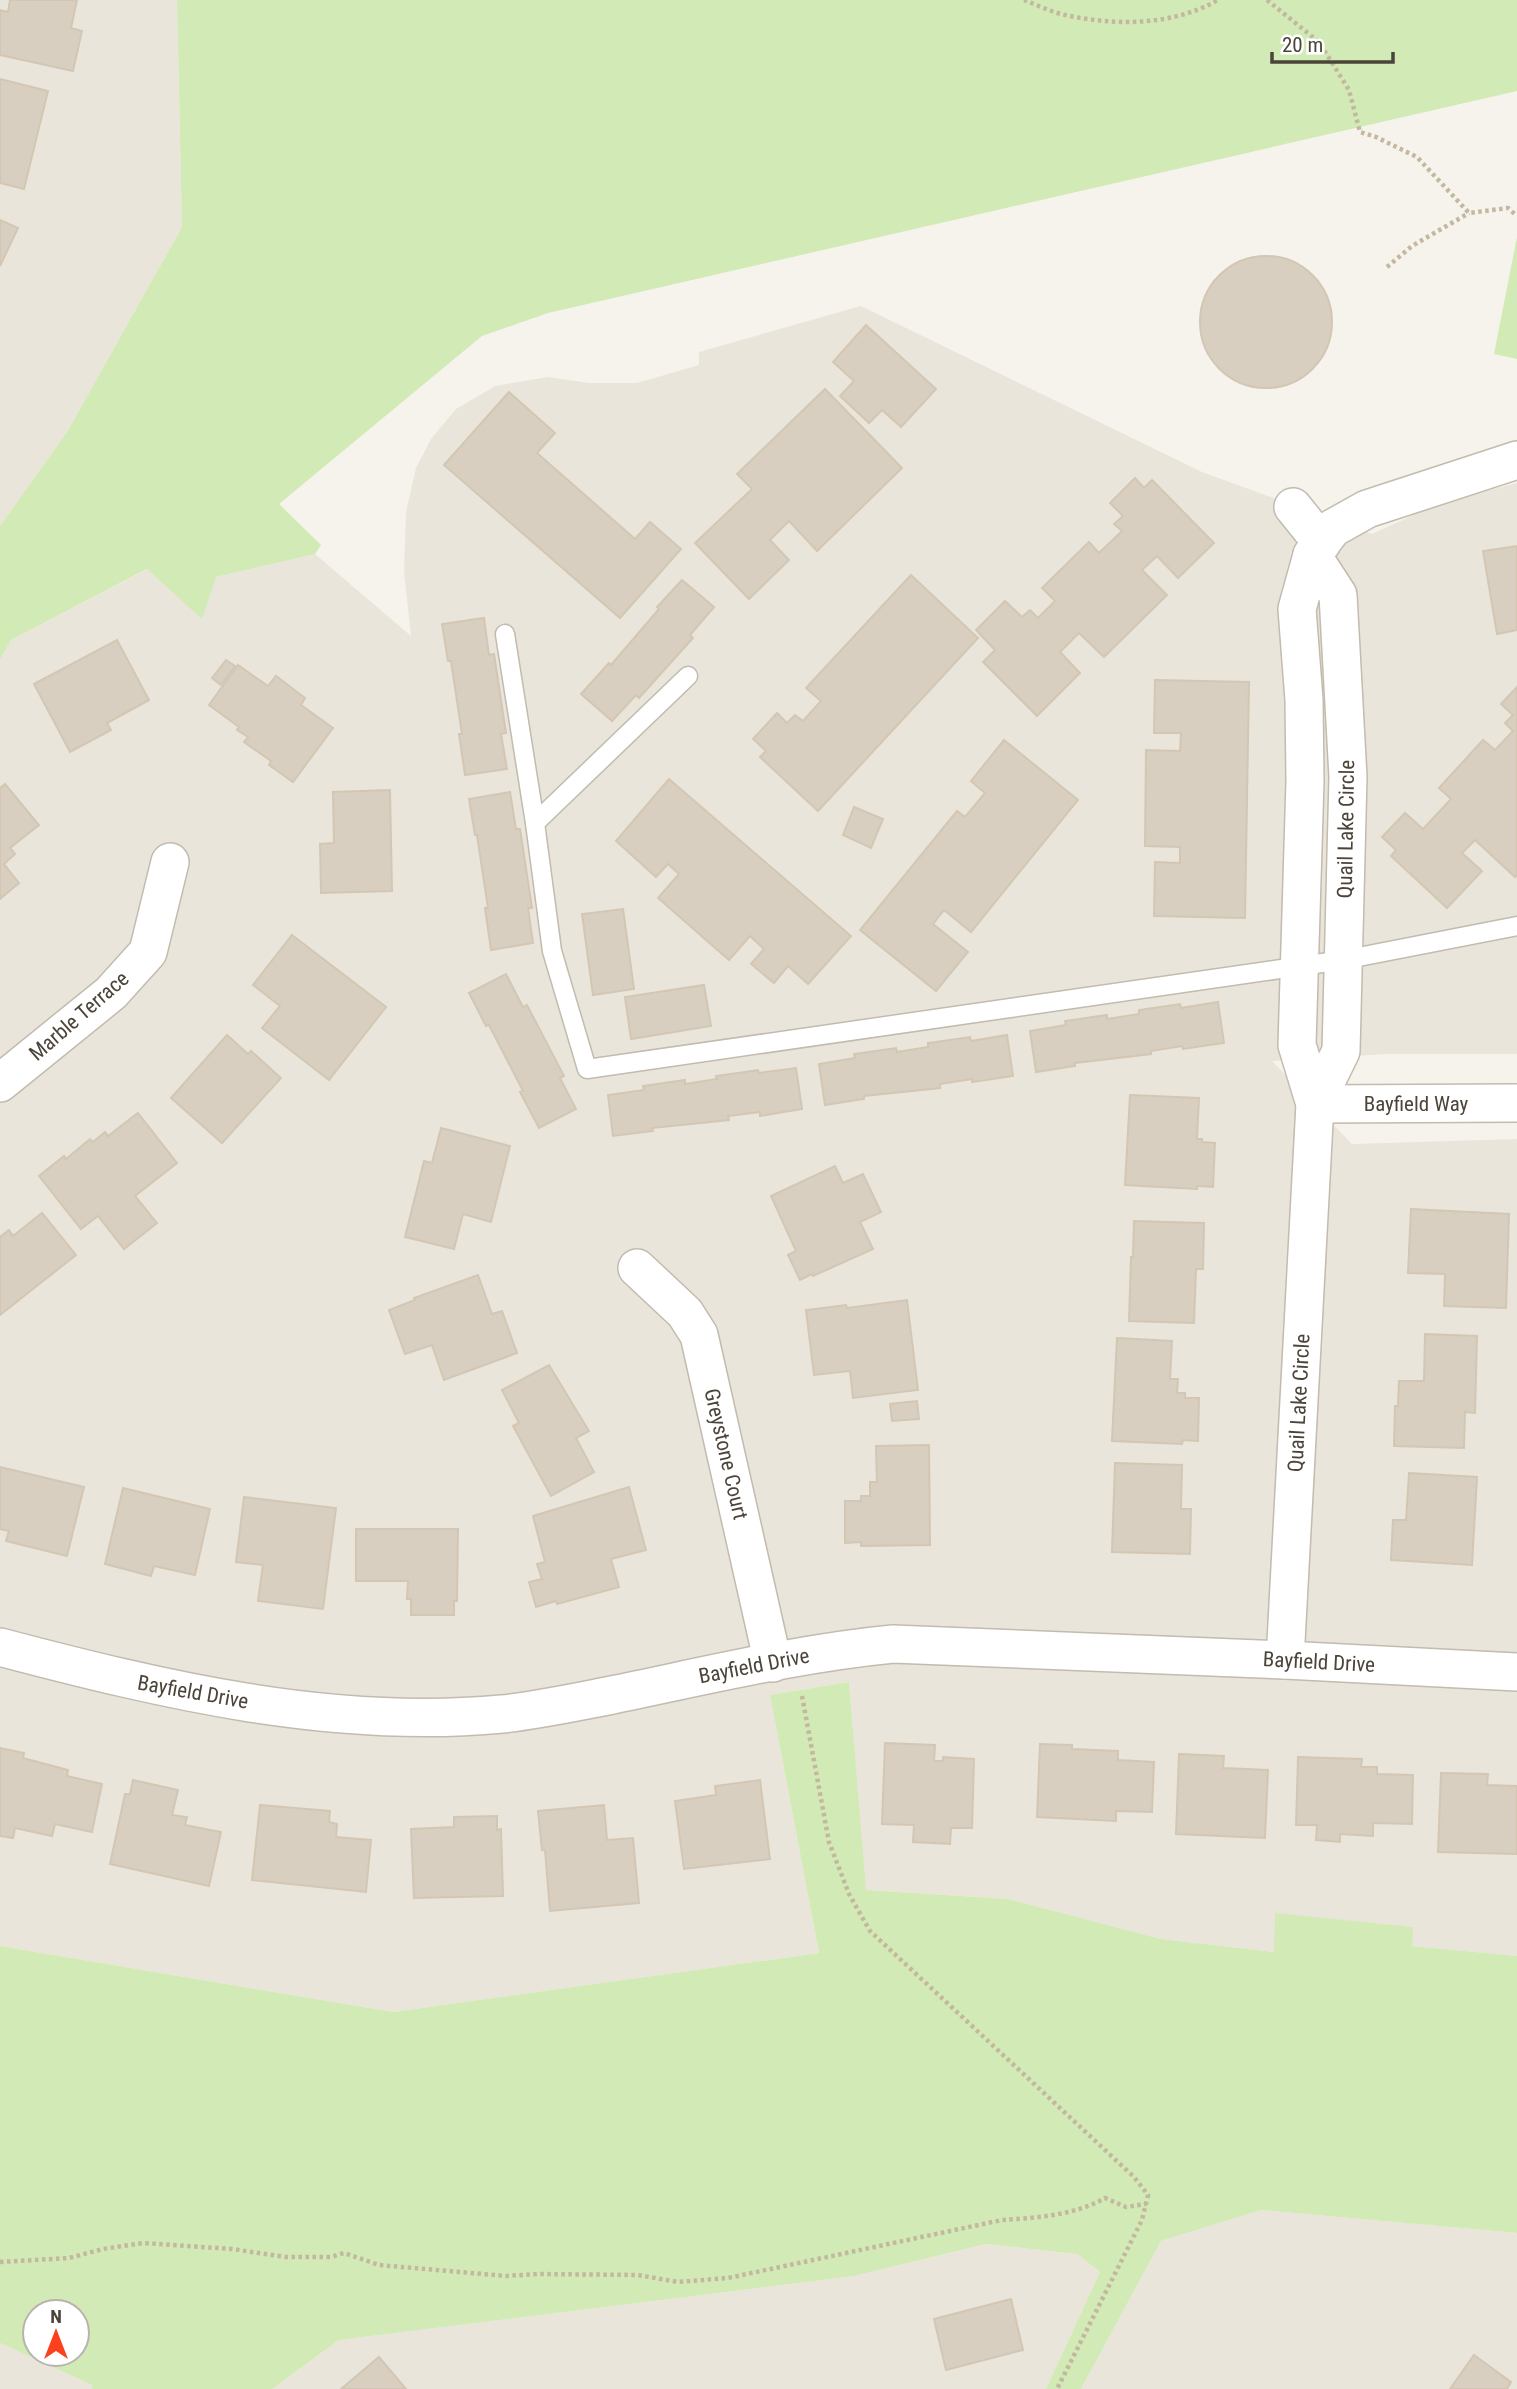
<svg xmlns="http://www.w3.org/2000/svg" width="1517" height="2389" font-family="'Roboto Condensed',sans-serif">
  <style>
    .residential { fill: #eae5da }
    .green { fill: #d2eab5; fill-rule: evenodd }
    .building { fill: #d8cfc1; stroke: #d3c7b4; stroke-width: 2 }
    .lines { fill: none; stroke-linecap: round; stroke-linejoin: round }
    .lane-casing { stroke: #c2bbae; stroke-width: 21 }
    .street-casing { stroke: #c2bbae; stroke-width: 40 }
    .path { stroke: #c4b79f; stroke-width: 4.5; stroke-dasharray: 3.5 3.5; stroke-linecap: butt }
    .lane { stroke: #fff; stroke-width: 18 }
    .street { stroke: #fff; stroke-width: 37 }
    .labels { text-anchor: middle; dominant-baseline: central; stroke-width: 5; stroke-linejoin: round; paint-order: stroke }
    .street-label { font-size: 21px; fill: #4b4439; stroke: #fff }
  </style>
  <rect width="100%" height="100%" fill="#f6f3ec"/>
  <g class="residential">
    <path d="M0 0H177L182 227 67 432 0 526Z"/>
    <path d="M861 306 1202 472 1372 534 1440 503 1517 483V1054H1387L1272 1061 1352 1144 1517 1139V1956L1411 1946 1412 1927 1275 1914V1952L1161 1939 1008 1899 865 1890 849 1682 770 1695 819 1953 393 2012 0 1946V660L11 640 148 569 216 577 315 554 411 636 404 571 406 512 416 468 431 439 456 409 495 386 548 377 589 383H637L699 365V352Z"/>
    <path d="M1261 2210 1517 2233V2389H1081L1161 2241Z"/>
    <path d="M986 2244 1077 2254 1100 2272 1046 2389H272L339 2340 854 2276Z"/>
    <path d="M0 2343 92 2385V2389H0Z"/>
  </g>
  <g class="green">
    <path d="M177 0H1517V91L548 313 482 336 279 504 321 545 315 554 216 577 202 619 147 569 11 640 0 660V526L67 432 182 227Z"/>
    <path d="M1517 237V359L1494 354Z"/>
    <path d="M849 1682 866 1890 1008 1899 1161 1939 1274 1952 1275 1913 1413 1927 1412 1946 1517 1956V2233L1261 2210 1161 2241 1081 2389H1046L1100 2272 1077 2254 986 2244 854 2276 339 2340 272 2389H92V2385L0 2343V1946L393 2012 819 1953 770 1695ZM35 2312H77V2354H35Z"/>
  </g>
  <g class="building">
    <path d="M10 0H77L71 28 82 31 73 71 0 55V10L8 12Z"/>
    <path d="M0 79 48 91 24 189 0 183Z"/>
    <path d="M0 220 18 228 0 266Z"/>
    <circle cx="1266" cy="322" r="66"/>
    <path d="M866 325 936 389 901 427 882 410 869 423 840 396 854 381 833 362Z"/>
    <path d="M825 389 902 468 817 551 789 521 770 540 789 560 749 599 695 543 752 489 737 474Z"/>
    <path d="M509 392 555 433 537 453 635 539 650 522 681 549 620 618 444 465Z"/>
    <path d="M1135 478 1144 488 1152 480 1214 543 1178 578 1157 556 1142 570 1167 595 1104 657 1079 633 1060 652 1080 673 1037 716 983 662 995 650 976 630 1005 601 1022 617 1030 610 1038 618 1055 601 1042 588 1089 542 1099 553 1122 531 1114 524 1123 516 1110 503Z"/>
    <path d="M1517 546V630L1497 634 1483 551Z"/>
    <path d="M911 575 978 638 818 811 760 757 766 751 753 739 777 713 787 723 795 715 803 721 821 701 806 688Z"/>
    <path d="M682 580 714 607 690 635 693 638 639 698 636 695 612 721 581 694 609 663 611 665 659 609 657 607Z"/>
    <path d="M484 618 489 655 494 654 506 733 501 734 507 769 465 775 459 734H462L451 661H448L442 624Z"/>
    <path d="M117 640 149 700 107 723 111 730 70 752 34 684Z"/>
    <path d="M226 660 235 666 221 685 212 678Z"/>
    <path d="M238 665 268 686 276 676 305 698 301 705 333 728 293 782 269 765 271 761 244 742 248 737 237 730 239 727 209 705Z"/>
    <path d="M1155 680 1249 682 1245 918 1154 916 1155 862 1180 863V847L1145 846 1146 750 1180 751 1181 733H1154Z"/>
    <path d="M1517 687V875L1515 877 1475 840 1462 853 1482 871 1447 908 1391 856 1396 850 1382 837 1405 813 1423 829 1451 799 1439 788 1483 740 1495 750 1513 731 1505 723 1513 715 1501 704Z"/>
    <path d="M1004 740 1078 800 971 932 944 910 933 924 968 952 936 991 860 930 957 811 965 817 985 793 971 781Z"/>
    <path d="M669 779 851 936 808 984 788 966 774 983 751 964 764 949 750 936 729 960 658 898 679 874 668 864 656 877 616 841Z"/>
    <path d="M5 784 39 825 10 848 15 854 4 864 19 883 0 899V788Z"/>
    <path d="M390 790 392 891 321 893 320 844 334 843 333 792Z"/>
    <path d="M510 792 516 829H520L532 908H528L533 943 491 950 485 908H488L477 835H475L469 799Z"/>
    <path d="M854 807 883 819 871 848 843 835Z"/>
    <path d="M623 909 634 989 593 995 582 914Z"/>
    <path d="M292 935 386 1007 329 1080 262 1028 280 1006 253 985Z"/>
    <path d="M506 974 523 1007 527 1005 564 1076 560 1078 576 1109 539 1128 520 1092 523 1091 489 1025 486 1026 469 993Z"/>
    <path d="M704 985 711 1026 631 1039 625 997Z"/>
    <path d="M1218 1002 1224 1043 1183 1049 1182 1046 1151 1051V1054L1075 1063V1066L1036 1072 1030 1031 1066 1025 1065 1021 1107 1015V1019L1139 1014V1010L1180 1004 1181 1008Z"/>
    <path d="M227 1035 248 1054 251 1051 281 1078 222 1143 171 1098Z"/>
    <path d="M1007 1035 1013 1076 972 1082V1079L940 1084V1088L864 1096V1099L825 1105 819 1064 855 1058 854 1054 896 1048 897 1052 928 1047V1043L970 1037 971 1041Z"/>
    <path d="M796 1068 802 1109 760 1116V1112L728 1116 729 1120 652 1128 653 1131 613 1136 608 1095 644 1090 643 1086 685 1080V1084L717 1079 716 1076 758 1070 759 1073Z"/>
    <path d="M1130 1095 1199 1098 1197 1139H1202V1142L1215 1143 1213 1187 1197 1186V1189L1125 1185Z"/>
    <path d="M138 1113 177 1163 135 1196 157 1223 124 1249 98 1216 81 1229 39 1176 64 1156 66 1159 90 1139 93 1142 105 1132 108 1136Z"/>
    <path d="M441 1128 510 1146 491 1222 463 1214 454 1249 405 1237 424 1161 432 1163Z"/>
    <path d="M835 1166 843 1183 863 1174 881 1212 860 1222 873 1249 813 1276 812 1274 800 1280 788 1255 796 1251 771 1196Z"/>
    <path d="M1411 1209 1509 1214 1506 1308 1444 1306 1445 1274 1408 1273Z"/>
    <path d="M42 1213 76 1255 0 1315V1237L9 1230 13 1236Z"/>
    <path d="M1134 1221 1204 1223 1203 1269H1196L1194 1323 1129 1321 1131 1257H1133Z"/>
    <path d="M478 1275 492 1314 502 1311 517 1353 444 1380 432 1345 405 1354 389 1310 415 1300 414 1298Z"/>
    <path d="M907 1300 918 1390 853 1398 850 1371 814 1375 806 1310 846 1305 847 1308Z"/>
    <path d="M1425 1334 1477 1336 1475 1413 1465 1412 1464 1448 1394 1446 1395 1406H1398L1399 1381H1424Z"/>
    <path d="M1117 1338 1172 1341 1170 1379H1178L1177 1393H1185V1398H1199L1198 1441 1183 1440 1182 1444 1112 1441Z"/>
    <path d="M549 1365 589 1431 576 1438 594 1472 551 1496 513 1426 519 1423 502 1390Z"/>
    <path d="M917 1401 919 1419 892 1421 890 1404Z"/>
    <path d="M929 1445 930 1545 861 1546V1542L845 1543V1501H861V1496H870V1482H877L876 1446Z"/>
    <path d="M1115 1463 1182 1465 1181 1509H1191L1190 1554 1112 1552Z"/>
    <path d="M0 1467 84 1487 67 1556 6 1541 9 1531 0 1529Z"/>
    <path d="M1409 1473 1477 1477 1472 1565 1391 1560 1393 1520H1406Z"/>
    <path d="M629 1487 646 1550 611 1559 619 1587 557 1604 556 1601 536 1607 529 1582 542 1579 537 1564 545 1562 533 1516Z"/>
    <path d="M123 1488 210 1509 195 1575 154 1566 151 1576 105 1564Z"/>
    <path d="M244 1497 336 1508 323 1609 258 1601 263 1565 236 1562Z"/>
    <path d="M356 1529H458L457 1601H454V1615H411V1599H407L408 1581H356Z"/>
    <path d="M885 1743 935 1745 934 1761H943V1757L974 1759 972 1828H951L950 1844 913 1842 914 1825 882 1824Z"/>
    <path d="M1040 1744 1072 1745V1749L1118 1751V1760L1154 1762 1152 1812 1116 1811V1821L1037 1817Z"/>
    <path d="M0 1748 24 1753 23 1758 68 1770 67 1776 102 1784 92 1832 55 1824 52 1836 15 1828 13 1838 0 1836Z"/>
    <path d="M1179 1754 1224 1756 1223 1768 1268 1770 1265 1838 1176 1834Z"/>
    <path d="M1298 1757 1362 1759 1361 1767H1377V1774L1413 1775 1412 1824 1373 1823V1836L1340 1834V1842L1316 1840 1317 1825H1296Z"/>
    <path d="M1441 1773 1488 1774 1487 1785 1517 1786V1854L1438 1852Z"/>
    <path d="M133 1780 178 1790 172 1815 187 1817 185 1825 221 1832 209 1886 110 1864 125 1794H130Z"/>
    <path d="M760 1780 770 1859 684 1869 675 1801 716 1795 715 1786Z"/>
    <path d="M260 1805 330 1811 329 1822 337 1824 336 1837 371 1840 366 1892 252 1880Z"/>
    <path d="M604 1805 607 1840 633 1838 639 1903 550 1911 545 1850H542L538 1811Z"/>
    <path d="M497 1816V1830L501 1829 503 1896 414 1898 411 1829 454 1827V1817Z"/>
    <path d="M1011 2299 1023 2350 946 2370 934 2319Z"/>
    <path d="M1474 2355 1511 2382 1507 2389H1450Z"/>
    <path d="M379 2357 406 2389H341Z"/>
  </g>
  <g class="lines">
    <g class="lane-casing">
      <g id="lane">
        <path d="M505 634 535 823 552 951 587 1069 1343 960 1517 926"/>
        <path d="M535 823 688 676"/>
      </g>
    </g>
    <g class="street-casing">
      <g id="street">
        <path d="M1293 507 1322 543"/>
        <path d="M1312 555 1338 595 1348 777 1341 1051 1315 1104"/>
        <path d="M0 1083 111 993 148 952 170 862"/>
        <path d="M1315 1104 1517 1103"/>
        <path d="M637 1268 685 1313 699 1335 773 1663"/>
        <path d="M0 1647C163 1690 332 1730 502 1714 539 1710 576 1702 612 1695 705 1676 799 1653 893 1644L1285 1660 1517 1672"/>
        <path d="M1285 1660 1315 1104 1297 1045 1305 781 1304 700 1297 609 1312 555 1333 528 1367 509 1517 460"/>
      </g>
    </g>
    <g class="path">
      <path d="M1024 0C1037 5 1051 12 1065 15 1116 26 1172 26 1218 0"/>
      <path d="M1267 0 1319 42 1349 90 1360 132 1376 137 1417 157 1469 213 1508 208 1517 216"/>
      <path d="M1387 267 1412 246 1469 213"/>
      <path d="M802 1696 829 1842 849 1894 870 1931 1134 2177 1148 2195 1142 2220 1057 2389"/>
      <path d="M0 2262 69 2258 103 2249 143 2243 232 2249 286 2257H331L344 2253 379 2265 506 2276 537 2274 638 2275 678 2282 728 2278 1002 2220C1036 2218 1076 2215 1105 2198L1126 2207 1146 2204"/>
    </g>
    <use href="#lane" class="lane"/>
    <use href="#street" class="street"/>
  </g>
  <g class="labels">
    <g class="street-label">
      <text transform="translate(1346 829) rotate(-89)">Quail Lake Circle</text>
      <text transform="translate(79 1016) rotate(-41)">Marble Terrace</text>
      <text x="1416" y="1104">Bayfield Way</text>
      <text transform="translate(1299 1403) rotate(-87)">Quail Lake Circle</text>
      <text transform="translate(726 1454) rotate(77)">Greystone Court</text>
      <text transform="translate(1319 1662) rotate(3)">Bayfield Drive</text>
      <text transform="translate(754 1666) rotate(-11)">Bayfield Drive</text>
      <text transform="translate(193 1692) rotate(10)">Bayfield Drive</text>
    </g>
  </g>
  <g transform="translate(56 2333)"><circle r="33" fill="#ffffff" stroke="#b7b4b0" stroke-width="2"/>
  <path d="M0-5L12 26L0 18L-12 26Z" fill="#fc3f1d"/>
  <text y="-10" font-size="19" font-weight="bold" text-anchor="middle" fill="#4b4439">N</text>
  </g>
  <path d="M1272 52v10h121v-10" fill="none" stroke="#4b4439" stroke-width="3.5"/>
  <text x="1282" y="52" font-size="21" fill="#4b4439" stroke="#ffffff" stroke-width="5" paint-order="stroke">20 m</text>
</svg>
